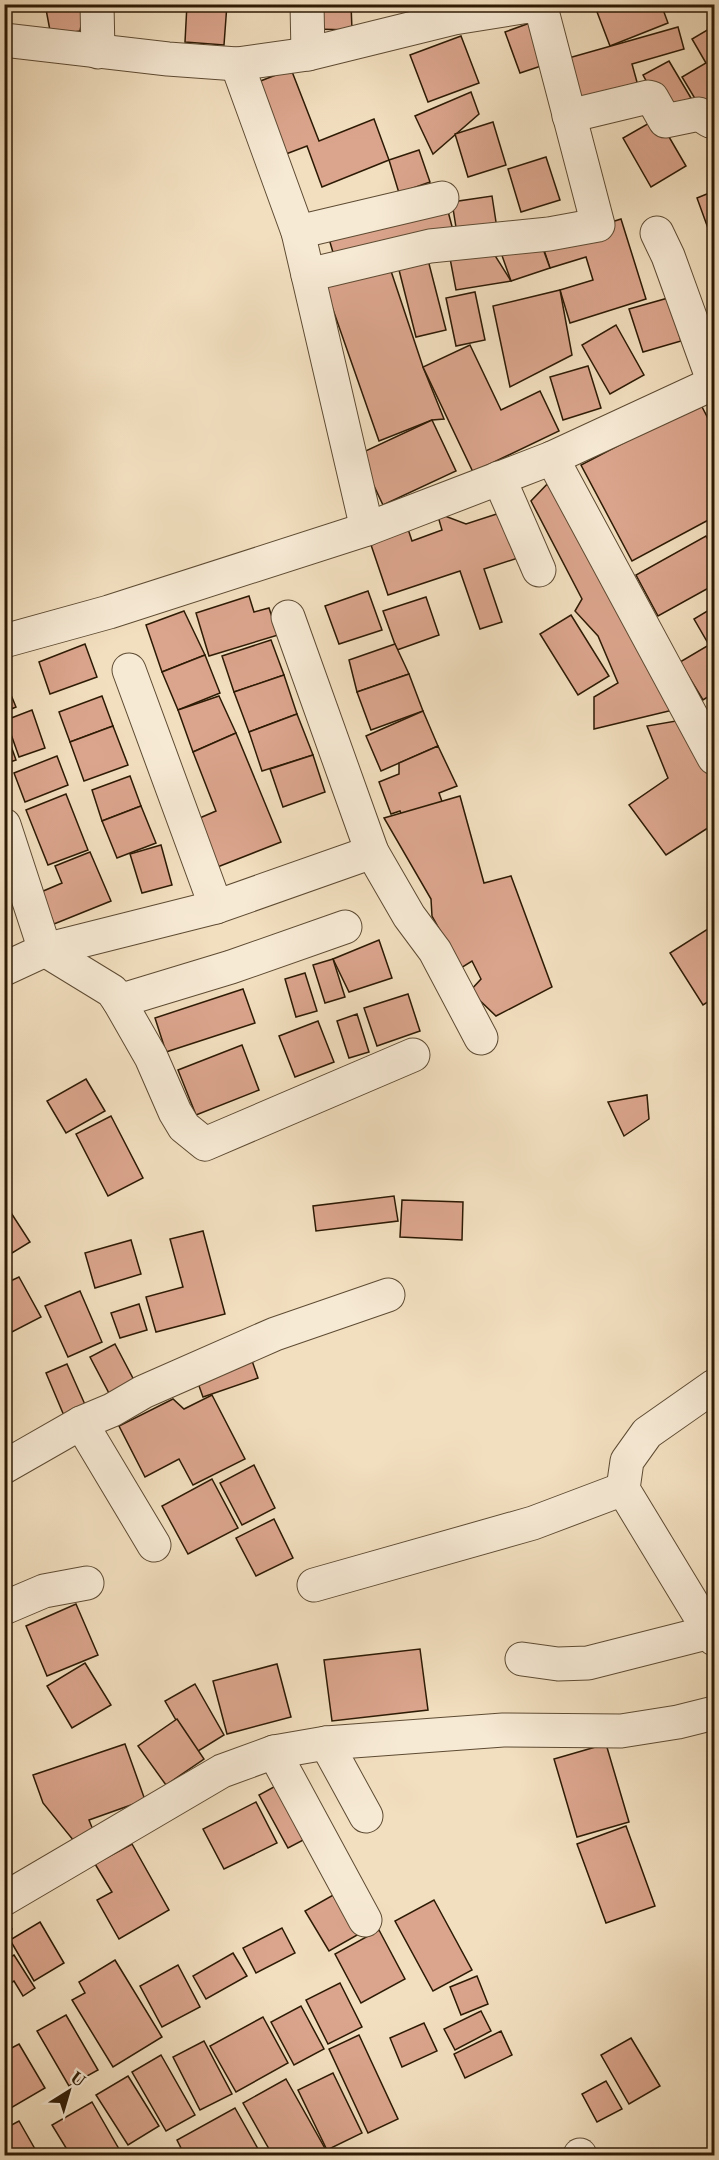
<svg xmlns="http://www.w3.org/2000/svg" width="719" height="2160" font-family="'Libre Caslon Text',serif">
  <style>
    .building { fill: #dba58d; stroke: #2d1a04; stroke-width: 1.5 }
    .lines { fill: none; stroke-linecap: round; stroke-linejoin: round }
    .minor-casing { stroke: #5e4b33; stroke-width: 35 }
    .minor { stroke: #f7ead5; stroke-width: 33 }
  </style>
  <rect width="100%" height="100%" fill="#f2dfbf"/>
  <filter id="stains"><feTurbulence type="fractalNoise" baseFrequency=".00333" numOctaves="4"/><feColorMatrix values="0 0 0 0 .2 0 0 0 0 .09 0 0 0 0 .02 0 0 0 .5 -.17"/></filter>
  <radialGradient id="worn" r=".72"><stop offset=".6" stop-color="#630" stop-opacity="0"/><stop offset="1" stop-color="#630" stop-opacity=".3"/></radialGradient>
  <g class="building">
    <path d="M45 4H85L80 31 51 36Z"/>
    <path d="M187 4H227L224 45 185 42Z"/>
    <path d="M314 4H351L352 30 314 29Z"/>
    <path d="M594 4H661L668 23 610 46Z"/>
    <path d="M538 20 553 62 520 73 505 32Z"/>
    <path d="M714 26V112L706 117 682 77 706 63 692 39Z"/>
    <path d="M678 27 684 49 632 64 640 93 572 112 558 61Z"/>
    <path d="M461 36 479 83 428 102 410 55Z"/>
    <path d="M669 61 691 98 664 113 643 75Z"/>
    <path d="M291 69 319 141 374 119 389 160 322 187 307 146 286 154 258 82Z"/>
    <path d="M471 92 479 114 433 154 415 116Z"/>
    <path d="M658 118 686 166 651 187 623 138Z"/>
    <path d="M493 122 506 165 468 177 455 134Z"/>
    <path d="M714 126V152L708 131Z"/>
    <path d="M419 150 430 182 399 193 389 160Z"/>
    <path d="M546 157 560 200 521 212 508 169Z"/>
    <path d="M714 191V242H713L697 198Z"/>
    <path d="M492 196 498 235 458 240 452 202Z"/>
    <path d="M445 200 454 234 337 266 327 232Z"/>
    <path d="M621 219 646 299 570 323 560 290 593 280 586 257 550 268 542 244Z"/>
    <path d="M538 235 550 268 511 281 499 247Z"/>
    <path d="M489 246 511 281 456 290 449 253Z"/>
    <path d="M426 252 446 330 416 337 396 258Z"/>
    <path d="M387 259 423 367 444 419 432 420 379 441 323 281Z"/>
    <path d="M560 290 572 355 510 387 493 306Z"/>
    <path d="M475 292 485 340 456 346 446 298Z"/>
    <path d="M668 298 681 341 643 352 629 309Z"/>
    <path d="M616 325 644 375 610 394 582 345Z"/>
    <path d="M470 345 501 410 540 391 559 431 473 472 423 367Z"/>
    <path d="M588 366 601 408 563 420 550 377Z"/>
    <path d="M700 403 714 430V517L632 561 581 465Z"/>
    <path d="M432 420 456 471 383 505 359 454Z"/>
    <path d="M552 479 673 710 594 729V697L618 683 598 636 575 611 582 599 531 501Z"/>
    <path d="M509 510 524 556 484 569 502 622 480 629 460 571 388 595 369 539 407 526 412 541 442 530 437 513 466 524Z"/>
    <path d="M706 536 714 551V585L658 616 636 575Z"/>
    <path d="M368 591 382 630 339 644 325 606Z"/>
    <path d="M249 596 254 612 269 608 278 635 209 656 196 613Z"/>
    <path d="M426 597 439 635 397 650 383 611Z"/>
    <path d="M714 607V693L703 700 680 662 709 645 694 619Z"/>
    <path d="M184 611 205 655 162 672 146 625Z"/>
    <path d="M571 615 609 676 578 695 540 634Z"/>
    <path d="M271 640 284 675 234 692 222 656Z"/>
    <path d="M85 644 97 677 50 694 39 662Z"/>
    <path d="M395 644 409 674 357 692 349 660Z"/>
    <path d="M205 655 220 693 178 710 162 672Z"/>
    <path d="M409 674 423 711 371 730 357 692Z"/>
    <path d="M284 675 297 714 249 732 234 692Z"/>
    <path d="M4 678 16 707 4 712Z"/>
    <path d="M102 696 113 726 70 742 59 712Z"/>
    <path d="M219 696 236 733 193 752 178 710Z"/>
    <path d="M714 706V727L705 711Z"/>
    <path d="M32 710 45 748 19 757 6 720Z"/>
    <path d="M423 711 438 746 381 771 366 736Z"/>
    <path d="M297 714 313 755 262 771 249 732Z"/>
    <path d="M676 721 714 775V824L666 855 629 805 668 778 647 726Z"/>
    <path d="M4 726 16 760 4 764Z"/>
    <path d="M113 726 128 765 84 781 70 742Z"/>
    <path d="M236 733 281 842 215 868 195 820 216 811 193 752Z"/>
    <path d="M438 746 457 786 439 793 446 813 407 828 400 811 391 814 379 782 399 774V763Z"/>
    <path d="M313 755 325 792 283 807 270 769Z"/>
    <path d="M57 756 68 785 25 802 14 773Z"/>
    <path d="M130 776 141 806 102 821 92 790Z"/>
    <path d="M66 794 88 850 48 865 26 810Z"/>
    <path d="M460 796 484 883 511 876 552 987 496 1016 470 991 481 979 472 961 461 968 432 916 431 899 384 818Z"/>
    <path d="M141 806 156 843 117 858 102 821Z"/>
    <path d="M161 845 172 885 142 893 130 854Z"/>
    <path d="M90 852 111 901 54 924 41 892 62 883 55 866Z"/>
    <path d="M714 925V998L703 1005 670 953Z"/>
    <path d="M379 940 392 978 349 992 333 959Z"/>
    <path d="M333 959 345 997 325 1003 313 965Z"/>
    <path d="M305 973 317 1011 296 1017 285 979Z"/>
    <path d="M243 989 255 1023 166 1052 155 1018Z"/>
    <path d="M408 994 420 1031 377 1046 364 1008Z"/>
    <path d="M357 1014 369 1052 349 1058 337 1021Z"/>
    <path d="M318 1021 334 1062 295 1077 279 1036Z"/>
    <path d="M242 1045 259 1090 196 1115 178 1070Z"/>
    <path d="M86 1079 105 1111 66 1133 47 1101Z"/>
    <path d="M647 1095 649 1119 624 1136 608 1102Z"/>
    <path d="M111 1116 143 1178 108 1196 76 1134Z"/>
    <path d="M394 1196 398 1221 316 1231 313 1206Z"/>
    <path d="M402 1200 463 1202 462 1240 400 1237Z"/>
    <path d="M4 1202 30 1242 4 1258Z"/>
    <path d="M203 1231 225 1314 156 1332 146 1297 183 1287 170 1239Z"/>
    <path d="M131 1240 141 1274 95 1288 85 1253Z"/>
    <path d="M19 1277 41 1317 8 1334 4 1327V1284Z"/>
    <path d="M80 1291 102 1342 68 1357 45 1306Z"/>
    <path d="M139 1304 147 1330 120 1338 111 1313Z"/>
    <path d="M115 1344 136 1384 111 1397 90 1357Z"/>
    <path d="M249 1352 258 1378 203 1397 194 1372Z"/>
    <path d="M67 1364 87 1409 65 1418 46 1373Z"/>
    <path d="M212 1395 245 1459 193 1485 179 1459 145 1477 119 1426 173 1399 184 1409Z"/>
    <path d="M254 1465 275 1508 242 1525 220 1483Z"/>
    <path d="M212 1479 238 1528 188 1554 162 1506Z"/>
    <path d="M274 1519 293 1558 256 1576 236 1538Z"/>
    <path d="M76 1604 98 1655 47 1676 26 1626Z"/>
    <path d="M420 1649 428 1710 332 1721 324 1660Z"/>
    <path d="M85 1663 111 1705 72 1728 47 1686Z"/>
    <path d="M277 1664 291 1717 227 1734 213 1681Z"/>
    <path d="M195 1684 224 1735 195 1753 165 1701Z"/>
    <path d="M177 1719 204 1759 166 1785 138 1746Z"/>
    <path d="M125 1744 145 1800 89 1820 97 1840 78 1846 43 1803 33 1775Z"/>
    <path d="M606 1744 629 1822 577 1837 554 1759Z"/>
    <path d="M283 1782 311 1836 288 1848 259 1795Z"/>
    <path d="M256 1802 277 1843 224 1869 203 1829Z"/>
    <path d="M626 1826 655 1906 606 1923 577 1844Z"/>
    <path d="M132 1844 169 1910 119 1939 97 1900 112 1892 95 1864Z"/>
    <path d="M335 1894 359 1934 329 1951 305 1911Z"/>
    <path d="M434 1900 472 1970 433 1991 395 1921Z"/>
    <path d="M4 1917 12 1929 4 1934Z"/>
    <path d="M40 1922 64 1963 34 1981 10 1940Z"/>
    <path d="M282 1928 295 1953 256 1973 243 1948Z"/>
    <path d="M379 1930 405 1979 361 2003 335 1954Z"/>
    <path d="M233 1953 247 1976 206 1999 193 1976Z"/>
    <path d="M14 1955 35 1988 23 1996 14 1981 4 1987V1961Z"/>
    <path d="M115 1960 162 2037 113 2067 72 2000 85 1993 79 1982Z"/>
    <path d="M178 1965 200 2007 162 2027 140 1986Z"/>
    <path d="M477 1976 488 2004 461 2015 450 1987Z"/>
    <path d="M340 1983 362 2027 328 2044 306 2000Z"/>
    <path d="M301 2006 324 2049 294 2065 271 2022Z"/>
    <path d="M481 2011 491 2031 455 2050 444 2029Z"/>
    <path d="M66 2015 98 2070 69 2086 37 2031Z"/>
    <path d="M263 2017 288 2063 236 2092 210 2046Z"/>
    <path d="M424 2023 437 2051 402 2067 390 2038Z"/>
    <path d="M501 2031 512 2055 465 2078 454 2054Z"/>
    <path d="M359 2035 398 2119 368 2133 329 2049Z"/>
    <path d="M631 2038 660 2086 629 2104 601 2055Z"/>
    <path d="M204 2041 232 2094 200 2110 173 2057Z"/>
    <path d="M19 2044 45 2088 4 2112V2052Z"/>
    <path d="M161 2055 195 2115 166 2131 132 2072Z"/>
    <path d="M333 2073 362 2133 327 2150 298 2090Z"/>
    <path d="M128 2076 159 2126 128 2145 96 2095Z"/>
    <path d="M286 2079 327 2152 320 2156H273L243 2103Z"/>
    <path d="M606 2081 622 2109 597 2122 582 2094Z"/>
    <path d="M92 2102 123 2156H61L68 2151 52 2125Z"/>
    <path d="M235 2108 262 2156H185L177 2140Z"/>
    <path d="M19 2121 39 2156H4V2129Z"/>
  </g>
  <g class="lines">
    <g class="minor-casing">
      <g id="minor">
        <path d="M97 4 98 52"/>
        <path d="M307 4 308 54"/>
        <path d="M4 40 168 59 237 64 308 54 454 18 535 5 542 11 598 225 549 234 430 246 308 275"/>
        <path d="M237 64 298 232 367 529"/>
        <path d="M569 116 648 97 652 98 665 121 699 114 710 121 714 119"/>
        <path d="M298 232 442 198"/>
        <path d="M657 233 668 256 714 383"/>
        <path d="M552 458 714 758"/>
        <path d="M499 478 539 570"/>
        <path d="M288 617 372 852 409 916 435 951 481 1038"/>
        <path d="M4 641 109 612 367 529 552 458 714 383"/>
        <path d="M129 670 216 907"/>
        <path d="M4 825 45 950 112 991 119 1001 231 967 345 927"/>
        <path d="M4 969 45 950 216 907 372 852"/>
        <path d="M119 1001 151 1057 175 1112 184 1127 205 1144 413 1055"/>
        <path d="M714 1386 647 1433 627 1461 623 1489 714 1639"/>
        <path d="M81 1423 154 1545"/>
        <path d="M4 1467 81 1423 112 1410 143 1392 275 1334 388 1295"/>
        <path d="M314 1585 533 1523 623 1489"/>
        <path d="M4 1608 44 1591 87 1583"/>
        <path d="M522 1659 558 1664 588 1663 710 1632"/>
        <path d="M326 1743 366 1816"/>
        <path d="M274 1752 365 1920"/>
        <path d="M4 1899 222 1771 274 1752 326 1743 503 1730 621 1731 678 1722 714 1713"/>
        <path d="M580 2155V2156"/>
      </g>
    </g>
    <use href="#minor" class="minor"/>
  </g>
  <rect width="719" height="2160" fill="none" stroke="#f2dfbf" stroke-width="24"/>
  <rect x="6" y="6" width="707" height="2148" fill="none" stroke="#2d1a04" stroke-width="3"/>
  <rect x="12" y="12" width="695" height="2136" fill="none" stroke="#2d1a04" stroke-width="1.5"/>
  <g transform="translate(69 2091) rotate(37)" stroke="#f7ead5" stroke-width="4.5" paint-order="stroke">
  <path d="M0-4.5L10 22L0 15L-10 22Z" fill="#2d1a04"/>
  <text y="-9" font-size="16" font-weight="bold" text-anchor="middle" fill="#2d1a04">U</text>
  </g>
  <rect width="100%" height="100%" filter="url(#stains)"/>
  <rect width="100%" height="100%" fill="url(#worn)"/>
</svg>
